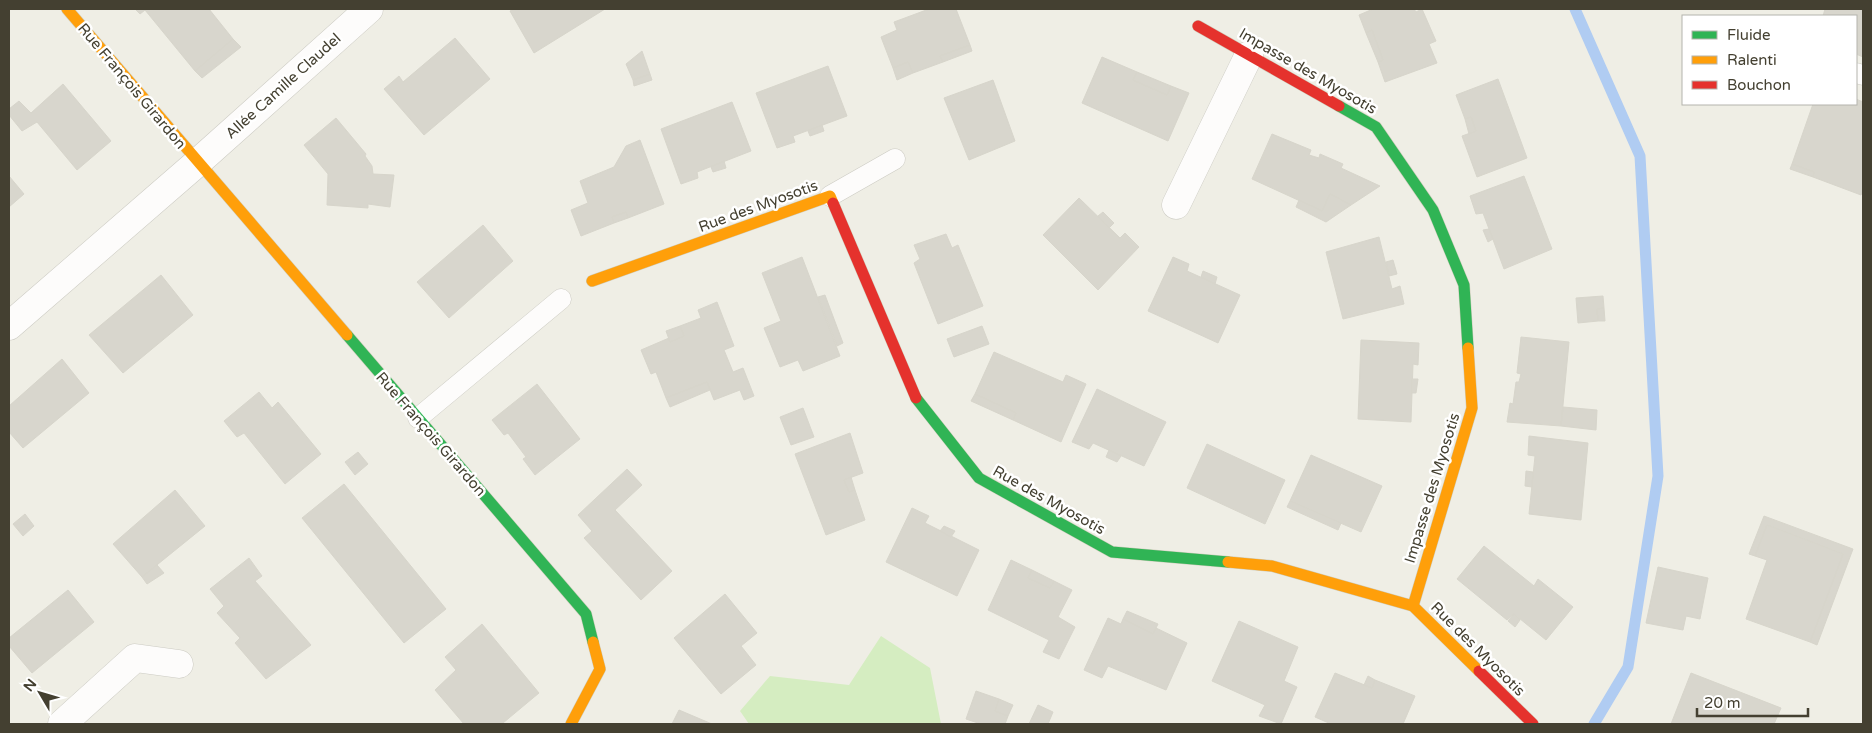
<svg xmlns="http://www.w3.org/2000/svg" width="1872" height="733" font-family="'Varela Round',sans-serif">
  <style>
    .green { fill: #d5edc1 }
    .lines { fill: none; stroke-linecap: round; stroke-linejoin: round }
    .stream { stroke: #b0ccf2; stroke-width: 11 }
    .building { fill: #d8d6cd; stroke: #d7d5cb }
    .lane-casing { stroke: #cccbc3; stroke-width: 21 }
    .street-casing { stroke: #cccbc3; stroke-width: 29 }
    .fast-casing { stroke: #cfccbb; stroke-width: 12 }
    .slow-casing { stroke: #cfccbb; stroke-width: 12 }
    .jam-casing { stroke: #cfccbb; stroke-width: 12 }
    .lane { stroke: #fdfcfb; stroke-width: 20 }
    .street { stroke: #fdfcfb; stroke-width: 28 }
    .fast { stroke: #30b455; stroke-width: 11 }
    .slow { stroke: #ff9f0a; stroke-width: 11 }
    .jam { stroke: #e5322d; stroke-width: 11 }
    .labels { text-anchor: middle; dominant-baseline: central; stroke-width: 5; stroke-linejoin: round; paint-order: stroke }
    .street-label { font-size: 15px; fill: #444031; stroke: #fff }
  </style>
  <rect width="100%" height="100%" fill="#efeee5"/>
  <path class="green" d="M881 636 930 668 941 724H749L740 711 770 676 849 685Z"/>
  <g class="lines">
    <path class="stream" d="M1575 9 1640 156 1658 476 1628 667 1594 724"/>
  </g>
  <g class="building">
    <path d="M135 9H209L233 39 195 71 145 10 140 14Z"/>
    <path d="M514 9H605L534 53 510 11Z"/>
    <path d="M929 9H956L970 45 940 56 943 62 913 73 908 62 893 68 881 37 897 30 894 22Z"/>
    <path d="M1373 9H1414L1416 12 1422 9 1436 41 1429 44 1437 63 1385 82 1378 62 1383 60 1372 30 1366 33 1359 15Z"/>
    <path d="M1825 9H1863V57L1856 54V16H1823Z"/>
    <path d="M1372 30 1383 60 1378 62 1366 33Z"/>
    <path d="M455 38 490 79 424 135 384 89 399 76 403 82Z"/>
    <path d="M233 39 241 47 202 78 195 71Z"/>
    <path d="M970 45 972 51 943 62 940 56Z"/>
    <path d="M642 51 650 74 633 80 626 64Z"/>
    <path d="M1102 57 1137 72 1133 80 1167 95 1171 86 1189 93 1168 141 1082 103Z"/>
    <path d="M908 62 913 73 897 80 893 68Z"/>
    <path d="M828 66 847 116 793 136 795 142 777 148 756 93Z"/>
    <path d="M1137 72 1171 86 1167 95 1133 80Z"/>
    <path d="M650 74 652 80 634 86 633 80Z"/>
    <path d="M1498 79 1527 158 1477 177 1462 136 1476 131 1471 117 1465 119 1456 95Z"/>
    <path d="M993 80 1015 141 969 160 944 98Z"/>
    <path d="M63 84 111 141 77 170 37 122 22 131 9 115V109L19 101 31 113Z"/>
    <path d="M1856 99 1863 102V190L1861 195 1813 177 1814 172 1792 164 1813 104H1856Z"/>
    <path d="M732 102 751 151 697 172 698 178 681 184 661 129Z"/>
    <path d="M1471 117 1476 131 1469 134 1465 119Z"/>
    <path d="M336 118 366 154 365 156 372 166 373 174 394 175 390 207 368 204V208L327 205 328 174 304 145Z"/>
    <path d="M822 125 824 131 810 136 808 131Z"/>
    <path d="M1272 134 1311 150 1309 155 1319 158 1320 154 1343 164 1341 168 1380 186 1351 205 1330 194 1322 211 1252 179Z"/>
    <path d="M640 140 664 204 628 218 626 212 612 217 614 223 581 236 571 210 588 203 580 181 614 167 626 146Z"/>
    <path d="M724 161 726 168 713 172 711 167Z"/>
    <path d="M1792 164 1814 172 1813 177 1790 169Z"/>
    <path d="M9 176 24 194 9 207Z"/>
    <path d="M1524 176 1552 249 1504 269 1483 213 1476 214 1470 196Z"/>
    <path d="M1330 194 1351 205 1326 222 1296 207 1299 200 1322 211Z"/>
    <path d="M1079 198 1120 238 1125 233 1139 247 1098 290 1043 235Z"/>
    <path d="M626 212 628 218 614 223 612 217Z"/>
    <path d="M1103 212 1114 223 1109 228 1098 216Z"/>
    <path d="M483 225 513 261 449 318 417 282Z"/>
    <path d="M1489 229 1493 239 1488 242 1483 230Z"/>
    <path d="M946 234 952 248 958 245 983 306 938 324 914 263 920 259 914 245Z"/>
    <path d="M1379 237 1392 289 1400 286 1404 304 1343 319 1326 252Z"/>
    <path d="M802 257 840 356 803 371 798 360 780 367 764 328 781 321 762 273Z"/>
    <path d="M1173 257 1189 264 1187 271 1240 295 1218 343 1148 311Z"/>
    <path d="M1393 260 1397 274 1389 276 1386 262Z"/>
    <path d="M1203 271 1217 277 1215 284 1201 277Z"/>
    <path d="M161 275 193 315 123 373 89 335Z"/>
    <path d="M825 295 843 343 837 346 818 297Z"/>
    <path d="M1603 296 1604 308 1597 309 1598 321 1578 323 1576 298Z"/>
    <path d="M717 302 734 346 724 350 733 372 743 368 754 396 744 400 740 390 714 400 707 382 666 398 656 372 651 374 641 350 669 338 670 342 684 336 680 326 701 318 698 310Z"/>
    <path d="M1604 308 1605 321H1598L1597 309Z"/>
    <path d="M680 326 684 336 670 342 666 331Z"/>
    <path d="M982 326 989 344 954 357 947 339Z"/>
    <path d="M1521 337 1569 342 1561 426 1507 422 1510 403 1513 404 1516 382H1519L1521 374 1517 373Z"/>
    <path d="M1361 340 1419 343 1418 365 1413 364 1411 422 1358 419Z"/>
    <path d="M994 352 1063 382 1066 375 1086 384 1061 442 1013 420 1016 413 975 394Z"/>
    <path d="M62 359 89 393 23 448 9 432V406Z"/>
    <path d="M1412 379H1418L1416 393H1412Z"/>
    <path d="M707 382 710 390 670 407 666 398Z"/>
    <path d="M537 384 580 439 535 475 523 459 526 457 508 433 504 435 492 420Z"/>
    <path d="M1097 389 1166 422 1144 466 1093 443 1089 449 1072 442Z"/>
    <path d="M259 392 272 408 278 402 321 454 285 484 244 433 237 437 224 421Z"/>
    <path d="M975 394 1016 413 1013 420 971 401Z"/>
    <path d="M1563 407 1597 410 1596 430 1561 426Z"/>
    <path d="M803 408 814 437 791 445 780 417Z"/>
    <path d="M850 433 863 473 844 480 849 492 855 490 865 520 826 535 795 454Z"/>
    <path d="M1529 436 1588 443 1581 520 1529 514 1535 456 1528 455Z"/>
    <path d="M1207 444 1285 480 1265 524 1187 488Z"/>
    <path d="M1109 450 1121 456 1117 462 1106 457Z"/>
    <path d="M358 452 368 464 355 475 345 462Z"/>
    <path d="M1311 455 1382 486 1361 532 1290 501Z"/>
    <path d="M627 469 642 485 615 510 672 571 641 600 584 538 592 531 578 515Z"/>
    <path d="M1526 471 1533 472 1532 487 1525 486Z"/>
    <path d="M851 477 855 490 849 492 844 480Z"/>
    <path d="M344 484 446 609 404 643 302 518Z"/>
    <path d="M175 490 205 526 142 577 113 544Z"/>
    <path d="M1290 501 1341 523 1338 530 1287 507Z"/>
    <path d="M912 508 929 516 925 523 979 550 957 596 886 562Z"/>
    <path d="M25 514 34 526 23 536 13 524Z"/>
    <path d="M1764 516 1853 549 1817 645 1810 642 1843 554 1767 525 1755 556 1749 554Z"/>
    <path d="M1767 525 1843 554 1810 642 1746 619 1767 560 1755 556Z"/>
    <path d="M944 526 955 531 951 537 940 531Z"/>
    <path d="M1484 546 1534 586 1538 579 1573 607 1546 640 1514 614 1507 620 1457 579Z"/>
    <path d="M249 558 262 576 255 581 311 645 266 679 235 643 240 638 217 613 224 606 210 589Z"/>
    <path d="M1011 560 1032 570 1028 578 1050 588 1054 581 1072 590 1058 617 1075 627 1059 659 1043 652 1049 640 988 610Z"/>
    <path d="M157 565 164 573 147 584 142 577Z"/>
    <path d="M1658 567 1708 578 1700 619 1686 616 1683 630 1646 623Z"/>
    <path d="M1032 570 1054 581 1050 588 1028 578Z"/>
    <path d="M68 590 94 622 32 673 9 646V638Z"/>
    <path d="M725 594 757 633 741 646 756 665 721 694 674 638Z"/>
    <path d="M1127 611 1158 624 1153 634 1123 619Z"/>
    <path d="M1514 614 1520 620 1515 627 1508 621Z"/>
    <path d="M1108 618 1121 624 1123 619 1153 634 1156 628 1187 643 1166 690 1108 666 1102 678 1084 670Z"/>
    <path d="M1239 621 1298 647 1284 681 1297 687 1281 724 1259 716 1265 705 1212 681Z"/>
    <path d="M482 624 539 693 503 723 504 724H464L435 690 456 670 445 657Z"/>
    <path d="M1335 673 1372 688 1375 680 1415 696 1403 724H1331L1315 717Z"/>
    <path d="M1691 673 1781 708 1774 724H1671Z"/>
    <path d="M1368 676 1375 680 1372 688 1364 685Z"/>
    <path d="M976 691 999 699 995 711 1008 716 1005 724H981L966 719Z"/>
    <path d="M999 699 1013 705 1008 716 995 711Z"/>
    <path d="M1038 705 1053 712 1048 724H1029Z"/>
    <path d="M679 710 712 724H672Z"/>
  </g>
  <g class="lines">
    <g class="lane-casing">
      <g id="lane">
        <path d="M1856 73 1863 75"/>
        <path d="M830 196 895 159"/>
        <path d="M418 418 561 299"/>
      </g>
    </g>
    <g class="street-casing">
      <g id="street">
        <path d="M1176 205 1249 55"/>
        <path d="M9 326 197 163 369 9"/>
        <path d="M62 724 135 658 179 664"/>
      </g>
    </g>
    <g class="fast-casing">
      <g id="fast">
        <path d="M1339 106 1376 127 1433 210 1464 285 1468 348"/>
        <path d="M347 335 586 614 593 642"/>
        <path d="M916 398 979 478 1112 552 1228 562"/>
      </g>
    </g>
    <g class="slow-casing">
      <g id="slow">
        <path d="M67 9 347 335"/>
        <path d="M592 281 830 196 833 203"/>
        <path d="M1228 562 1272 566 1413 606 1479 671"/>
        <path d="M1413 606 1472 408 1468 348"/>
        <path d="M571 724 600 669 593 642"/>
      </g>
    </g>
    <g class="jam-casing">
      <g id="jam">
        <path d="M1198 26 1339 106"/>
        <path d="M833 203 916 398"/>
        <path d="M1479 671 1533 724"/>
      </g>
    </g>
    <use href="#lane" class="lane"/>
    <use href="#street" class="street"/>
    <use href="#fast" class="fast"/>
    <use href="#slow" class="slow"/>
    <use href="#jam" class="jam"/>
  </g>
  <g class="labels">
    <g class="street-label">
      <text transform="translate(1308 71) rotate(30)">Impasse des Myosotis</text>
      <text transform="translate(132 86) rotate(50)">Rue François Girardon</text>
      <text transform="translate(283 86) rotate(-42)">Allée Camille Claudel</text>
      <text transform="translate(758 206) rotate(-20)">Rue des Myosotis</text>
      <text transform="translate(431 434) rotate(49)">Rue François Girardon</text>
      <text transform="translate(1432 488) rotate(-73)">Impasse des Myosotis</text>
      <text transform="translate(1049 500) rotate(29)">Rue des Myosotis</text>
      <text transform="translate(1478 649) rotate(45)">Rue des Myosotis</text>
    </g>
  </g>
  <rect width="1872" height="733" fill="none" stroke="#444031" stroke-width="20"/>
  <rect x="1682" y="15" width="175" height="90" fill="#ffffff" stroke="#b4b3ad"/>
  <rect x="1692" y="31" width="25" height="8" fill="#30b455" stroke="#b4b3ad"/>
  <text x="1727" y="40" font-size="15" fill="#444031">Fluide</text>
  <rect x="1692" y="56" width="25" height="8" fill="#ff9f0a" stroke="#b4b3ad"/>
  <text x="1727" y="65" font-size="15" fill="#444031">Ralenti</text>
  <rect x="1692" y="81" width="25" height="8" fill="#e5322d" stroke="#b4b3ad"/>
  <text x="1727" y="90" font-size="15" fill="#444031">Bouchon</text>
  <g transform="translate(40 693) rotate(308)" stroke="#ffffff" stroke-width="4" paint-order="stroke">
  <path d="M0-4L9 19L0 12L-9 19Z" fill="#444031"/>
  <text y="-8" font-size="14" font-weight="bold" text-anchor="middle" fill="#444031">N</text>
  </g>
  <path d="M1697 708v8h111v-8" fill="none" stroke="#444031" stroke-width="2.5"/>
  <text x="1704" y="708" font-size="15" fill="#444031" stroke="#ffffff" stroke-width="4" paint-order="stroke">20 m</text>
</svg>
